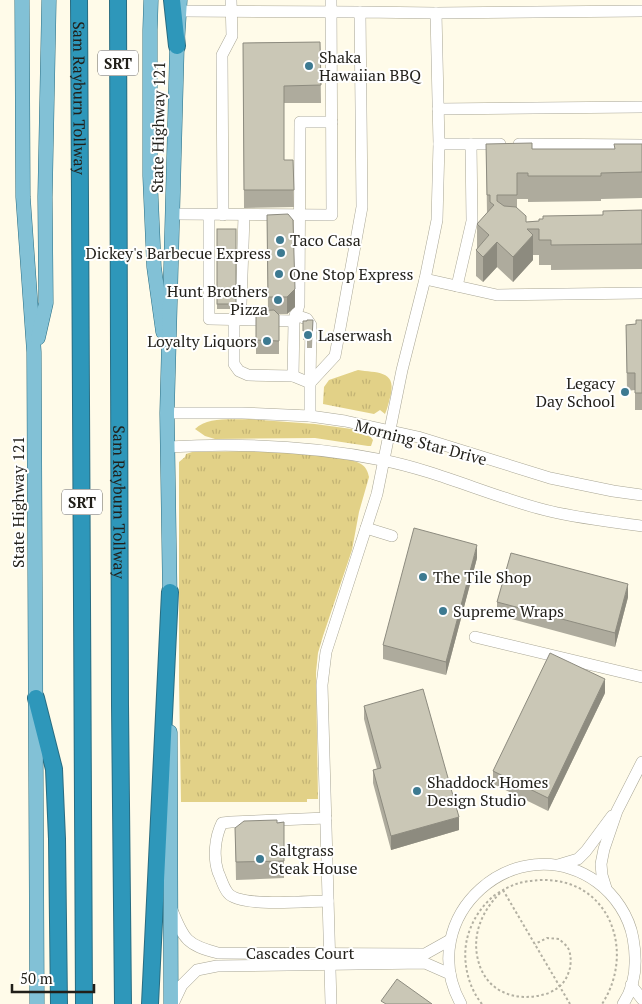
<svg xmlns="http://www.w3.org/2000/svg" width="642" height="1004" font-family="'PT Serif',serif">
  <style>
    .grass { fill: url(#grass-tufts) }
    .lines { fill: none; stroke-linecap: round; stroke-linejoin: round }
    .minor-casing { stroke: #a9a695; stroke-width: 12 }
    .major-casing { stroke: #296d82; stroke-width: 15 }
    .highway-casing { stroke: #296d82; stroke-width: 18 }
    .path { stroke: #b3b0a2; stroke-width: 2; stroke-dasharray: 2.5 2.5; stroke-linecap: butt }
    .minor { stroke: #fff; stroke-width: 11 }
    .major { stroke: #82c1d6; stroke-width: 14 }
    .highway { stroke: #2e97ba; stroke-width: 16 }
    .wall { fill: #aeab9d }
    .shaded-wall { fill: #8d8b7f }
    .building { fill: #cac7b6; stroke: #8d8b7f }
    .poi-dot { fill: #3d7a91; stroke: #fff; stroke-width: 2 }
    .labels { text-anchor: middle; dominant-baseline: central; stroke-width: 4; stroke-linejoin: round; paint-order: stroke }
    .shield { fill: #fff; stroke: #64625e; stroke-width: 1 }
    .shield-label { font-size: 15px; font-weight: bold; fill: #211f19 }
    .poi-label { font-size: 16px; fill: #211f19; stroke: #fff; text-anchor: start }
    .street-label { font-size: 16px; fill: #211f19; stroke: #fff }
  </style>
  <defs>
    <pattern id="grass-tufts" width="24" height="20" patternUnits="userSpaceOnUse" patternTransform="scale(1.25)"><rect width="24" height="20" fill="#e2d187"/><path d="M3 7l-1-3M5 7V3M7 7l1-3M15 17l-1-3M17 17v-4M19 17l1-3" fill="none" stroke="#c2b374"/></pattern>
  </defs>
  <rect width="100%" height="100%" fill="#fffbe9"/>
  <g class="grass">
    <path d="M358 370C376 373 396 370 391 394 389 401 388 407 385 414L380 410 374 414 323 404 324 387 329 380Z"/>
    <path d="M249 419 315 424 359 430 367 432 373 440 371 446H368L315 438 215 439 205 436 195 429C208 416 232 420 249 419Z"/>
    <path d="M265 451C282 453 350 456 361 464 366 467 368 472 369 477L359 512 352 550 323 636 318 653 316 672 318 799H307V802H181L179 681V462L185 457 186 454 192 452Z"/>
  </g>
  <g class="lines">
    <g class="minor-casing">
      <g id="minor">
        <path d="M180 11 360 12"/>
        <path d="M438 109 642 107"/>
        <path d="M439 144H500"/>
        <path d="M519 144 642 145"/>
        <path d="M173 214 332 215 331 0"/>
        <path d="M209 215V319L294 321"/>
        <path d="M223 215 222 55 232 36 231 0"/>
        <path d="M244 216 241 304 234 318V364L239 371 248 375 293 376 310 383V416"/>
        <path d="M425 279 497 295 642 293"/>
        <path d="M457 286 472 221 471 144"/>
        <path d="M295 315 307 319 311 325 310 383"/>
        <path d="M293 376 294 321 299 305 300 122H332"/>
        <path d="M310 383 335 356 362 207 360 12 436 13"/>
        <path d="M167 413H242L310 416 345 421 418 437 550 478 613 491 642 495"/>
        <path d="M168 447C239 443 312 446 382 460 438 471 490 496 545 510 577 518 610 522 642 526"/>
        <path d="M366 528 392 536"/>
        <path d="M475 637 642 677"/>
        <path d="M326 818 231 822 222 823C215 837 213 857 218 872 221 878 223 887 228 893 240 908 308 901 328 901"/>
        <path d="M558 865 578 859 586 851 612 816"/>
        <path d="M606 888 602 875 601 864 604 849 617 811 642 762"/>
        <path d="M172 910C184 940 187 945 218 953L425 954 450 940"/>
        <path d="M631 985 642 999"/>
        <path d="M173 1004 182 985 197 970 217 966 425 963 450 974"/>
        <path d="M331 1004 322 685 326 652 377 494 402 370 425 279 437 220 439 144 436 13 642 11"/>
        <path d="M461 1004C413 917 516 825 597 882 615 895 629 916 633 938 637 960 636 985 623 1004"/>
      </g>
    </g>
    <g class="major-casing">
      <g id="major">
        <path d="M22 0 23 197 34 352 37 1004"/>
        <path d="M151 0 150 30V176L154 267 163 332"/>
        <path d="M38 338 46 303 45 197 49 0"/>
        <path d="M170 603 167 413 177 46 180 0"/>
        <path d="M170 732 171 1004"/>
      </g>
    </g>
    <g class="highway-casing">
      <g id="highway">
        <path id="s1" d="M79 0 84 1004"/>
        <path id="s2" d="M118 0 120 705 123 1004"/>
        <path d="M172 0 177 46"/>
        <path d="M36 698 54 769 57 839 59 1004"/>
        <path d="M150 1004 170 592"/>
      </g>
    </g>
    <g class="path">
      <path d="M503 890 570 1004"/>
      <path d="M500 893C483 910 473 932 477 955 483 992 516 1004 549 993 561 987 566 982 570 968 571 962 571 956 569 950 567 945 562 942 559 939L547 938 535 944"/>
      <path d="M482 1004C468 987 462 961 467 939 471 922 481 906 495 895 512 884 521 881 541 880 610 878 636 952 602 1004"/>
    </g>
    <use href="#minor" class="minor"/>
    <use href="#major" class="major"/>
    <use href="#highway" class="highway"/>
  </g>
  <g class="wall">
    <path d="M320 42 321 103H284V160H293L294 207 244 208 243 43Z"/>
    <path d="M486 144 532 149H614L642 144V198L601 199V201L528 202V199H517V208L526 222 539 221 603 215 642 210V269L551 270V265H539V255H533V260L513 282 497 267 483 282 476 276V250L477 249V224L487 214Z"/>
    <path d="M267 215 295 307 287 314H278L279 315V354H256V311L268 310Z"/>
    <rect x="217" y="229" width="19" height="80"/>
    <path d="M313 320 312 348H307V339L303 340V321Z"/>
    <path d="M642 320V410H635V390L627 391 626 325 636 324Z"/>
    <path d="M477 558 446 675 383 659V645Z"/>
    <path d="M628 597 615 647 497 615V602Z"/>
    <path d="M605 693 548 811 493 784V771Z"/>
    <path d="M364 706 459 830 391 850 373 783V770L377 769 364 719Z"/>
    <path d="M284 822V878L236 880 235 828 277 823Z"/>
  </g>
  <g class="shaded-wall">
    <path d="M533 235V260L513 282V257Z"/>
    <path d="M497 242V267L483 282V257Z"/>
    <path d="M295 289V307L287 314V297Z"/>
    <path d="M477 545V558L446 675V662Z"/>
    <path d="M628 584V597L615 647V633Z"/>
    <path d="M605 679V693L548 811V798Z"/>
    <path d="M459 817V830L391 850V836Z"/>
  </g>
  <g class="building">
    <path d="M320 42 321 85 284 86V160H293L294 190H244L243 43Z"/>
    <path d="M532 143V149H615L614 144H642V172L601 173V176H528V173H517V195H497V201L504 206 516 207 526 216V222L539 221V219H543V216L603 215V211L642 210V244L551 245V240H539V229H527L533 235 513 257 497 242 483 257 476 250 489 235 477 224 494 205 490 202V195H487L486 144Z"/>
    <path d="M288 214 293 220 295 289 287 297H268L267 215Z"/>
    <rect x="217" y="229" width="19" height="75"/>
    <path d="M274 310 279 315V341L256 340V311Z"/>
    <path d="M307 320H313L312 339H307V330L303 331V321H307Z"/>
    <path d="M636 320H642V393H635V373H627L626 325 636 324Z"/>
    <path d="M414 528 477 545 446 662 383 645Z"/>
    <path d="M511 553 628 584 615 633 497 602Z"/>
    <path d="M550 653 605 679 548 798 493 771Z"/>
    <path d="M423 689 459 817 391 836 373 770 381 768 364 706Z"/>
    <path d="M277 820V823L284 822V861L236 862 235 828 244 821Z"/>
    <path d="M397 979 432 1004H386L381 1001Z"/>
  </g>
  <g class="poi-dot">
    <circle cx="309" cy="66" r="5"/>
    <circle cx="280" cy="240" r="5"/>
    <circle cx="281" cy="253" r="5"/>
    <circle cx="279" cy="274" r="5"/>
    <circle cx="278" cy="300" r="5"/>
    <circle cx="308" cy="335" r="5"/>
    <circle cx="267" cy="341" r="5"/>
    <circle cx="625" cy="392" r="5"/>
    <circle cx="423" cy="577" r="5"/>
    <circle cx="443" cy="611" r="5"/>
    <circle cx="417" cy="791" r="5"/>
    <circle cx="260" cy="859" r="5"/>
  </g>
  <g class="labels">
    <g class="shield">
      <rect x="98" y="50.5" width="40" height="25" rx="4"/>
      <rect x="62" y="489.5" width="40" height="25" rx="4"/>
    </g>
    <g class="shield-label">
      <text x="118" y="63">SRT</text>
      <text x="82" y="502">SRT</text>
    </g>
    <g class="poi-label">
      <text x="319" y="57">Shaka<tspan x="319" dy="18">Hawaiian BBQ</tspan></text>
      <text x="290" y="240">Taco Casa</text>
      <text x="271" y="253" text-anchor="end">Dickey's Barbecue Express</text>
      <text x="289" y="274">One Stop Express</text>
      <text x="268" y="291" text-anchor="end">Hunt Brothers<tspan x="268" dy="18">Pizza</tspan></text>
      <text x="318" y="335">Laserwash</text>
      <text x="257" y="341" text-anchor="end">Loyalty Liquors</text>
      <text x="615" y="383" text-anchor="end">Legacy<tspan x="615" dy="18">Day School</tspan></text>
      <text x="433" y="577">The Tile Shop</text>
      <text x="453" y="611">Supreme Wraps</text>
      <text x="427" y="782">Shaddock Homes<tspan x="427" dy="18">Design Studio</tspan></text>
      <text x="270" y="850">Saltgrass<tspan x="270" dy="18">Steak House</tspan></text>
    </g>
    <g class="street-label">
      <text stroke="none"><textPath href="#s1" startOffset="98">Sam Rayburn Tollway</textPath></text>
      <text transform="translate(158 127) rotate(-89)">State Highway 121</text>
      <text transform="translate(421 442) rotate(15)">Morning Star Drive</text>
      <text transform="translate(18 502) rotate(-90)">State Highway 121</text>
      <text stroke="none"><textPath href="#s2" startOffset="502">Sam Rayburn Tollway</textPath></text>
      <text x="300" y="953">Cascades Court</text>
    </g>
  </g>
  <path d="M12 984v8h82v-8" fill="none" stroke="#211f19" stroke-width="2.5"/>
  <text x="20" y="984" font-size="15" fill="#211f19" stroke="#ffffff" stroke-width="4" paint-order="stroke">50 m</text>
</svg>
